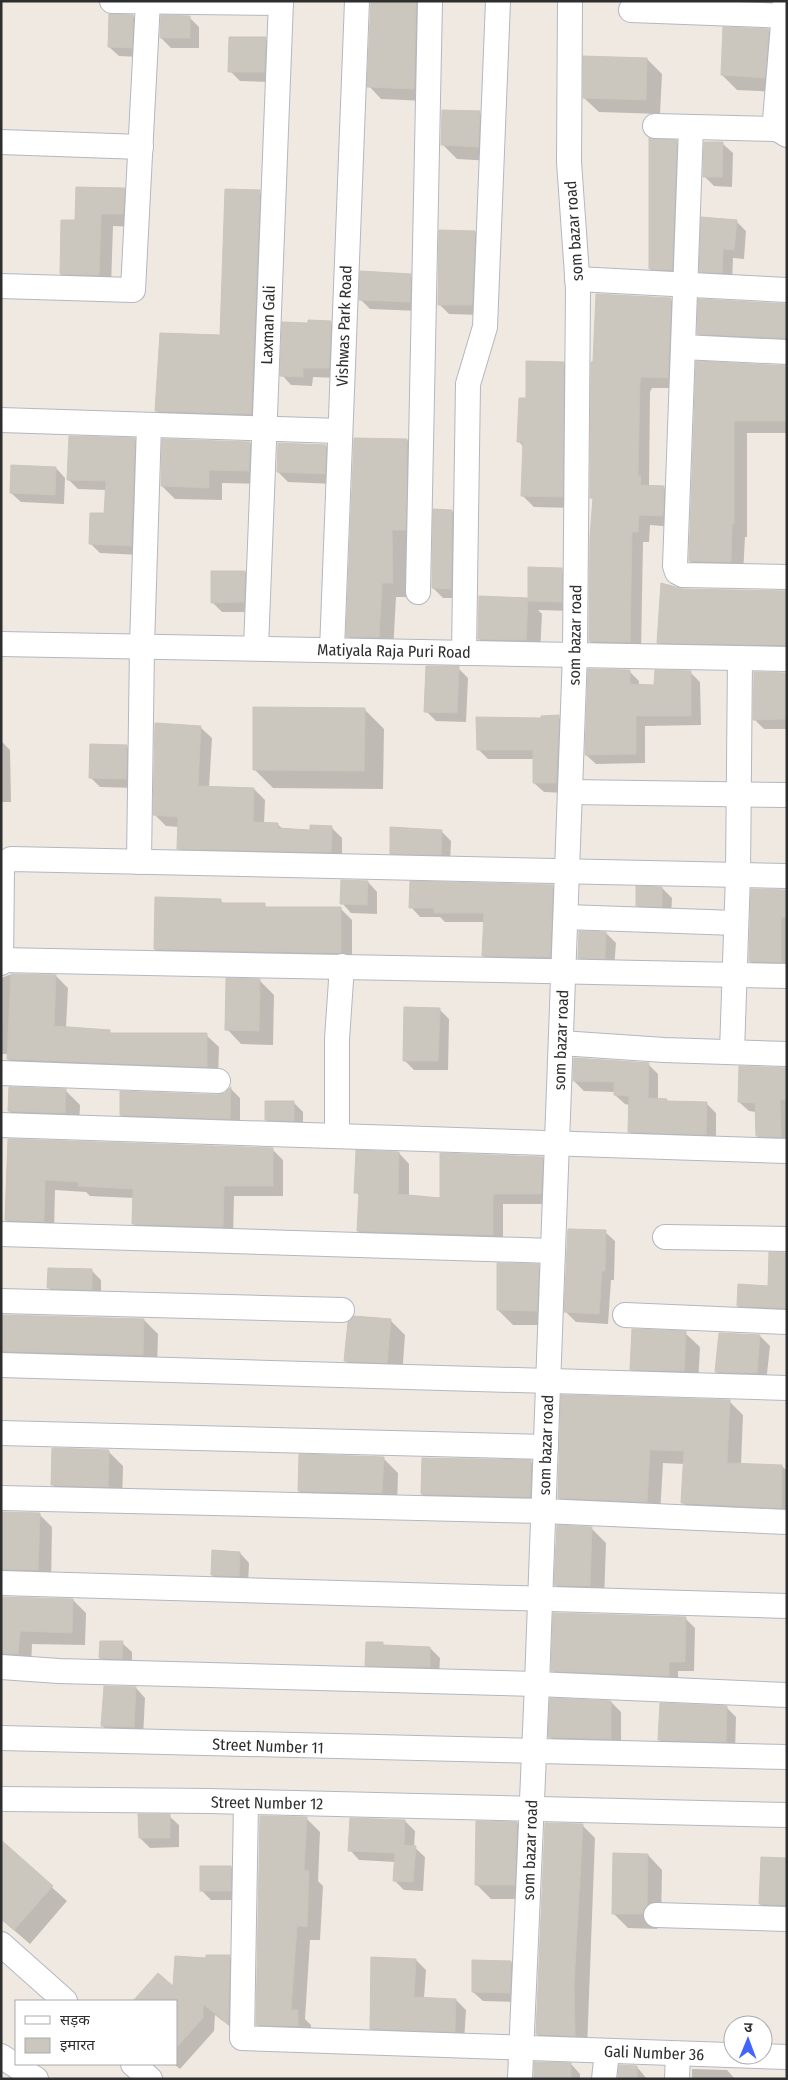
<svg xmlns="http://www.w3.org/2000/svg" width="788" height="2080" font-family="'Fira Sans Condensed','Noto Sans Devanagari',sans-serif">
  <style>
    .shadow { fill: #0003 }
    .building { fill: #cbc7bf; stroke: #cbc5ba }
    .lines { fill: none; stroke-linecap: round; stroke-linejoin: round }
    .minor-casing { stroke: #b4b7c1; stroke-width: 26 }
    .minor { stroke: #fff; stroke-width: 24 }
    .labels { text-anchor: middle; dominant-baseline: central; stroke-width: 4; stroke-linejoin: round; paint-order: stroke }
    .street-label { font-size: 16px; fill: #2e2e2e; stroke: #fff }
  </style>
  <rect width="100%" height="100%" fill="#efe9e1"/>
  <g class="shadow">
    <path d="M372 1H437L427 101 381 99 369 86Z"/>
    <path d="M746 1H787L757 12Z"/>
    <path d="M133 16 143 26 141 57 119 56 109 47Z"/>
    <path d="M189 17 199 27V48H171L161 38Z"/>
    <path d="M768 30 783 45 779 92 737 90 722 75Z"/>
    <path d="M265 39 275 49 274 82 240 81 230 71Z"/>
    <path d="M647 59 662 74 660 114 599 112 584 98Z"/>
    <path d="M479 113 494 127 493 161 457 159 442 144Z"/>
    <path d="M676 142 686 151 681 279 660 278 650 268Z"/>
    <path d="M723 144 733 153 732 187 714 186 704 176Z"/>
    <path d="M124 189 137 202 136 227 113 226 111 287 74 286 61 274 77 221Z"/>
    <path d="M259 192 269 201 261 424 166 421 157 411 221 336Z"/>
    <path d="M736 221 746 231 744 259 733 258 732 282 711 281 701 271Z"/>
    <path d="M475 232 484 242 481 315 449 314 439 304Z"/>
    <path d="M410 276 420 286 419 311 370 309 361 300Z"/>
    <path d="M670 299 682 310 679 388H652L650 392 649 486 664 488 675 499 674 527 650 525 649 542H643L641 653 601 652 590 641 594 500 591 498Z"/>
    <path d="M787 305V350L712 347 698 333Z"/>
    <path d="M330 322 340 332 338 378 313 377 312 386 291 385 282 375Z"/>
    <path d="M563 363 575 375 574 508 534 507 522 495 524 447 518 441 527 400Z"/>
    <path d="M697 363 787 367V433H747V537H745L743 575 703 574 690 561Z"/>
    <path d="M134 439 144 449 141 555 100 553 90 543 105 515 106 490 78 489 68 479Z"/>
    <path d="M407 440 422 455 420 544H406L407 597H396L393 652 362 651 348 636Z"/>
    <path d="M250 443 263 456 262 484 222 483V500L175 499 162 486Z"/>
    <path d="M326 446 335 456 334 484 288 482 278 472Z"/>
    <path d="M56 468 65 478 64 504 21 502 11 493Z"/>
    <path d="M452 511 462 521 461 598H443L433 588Z"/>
    <path d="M561 570 571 580V611L538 610 542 614 540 654H494L479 639 527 599 529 601Z"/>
    <path d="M245 572 255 582 253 612H222L212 602Z"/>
    <path d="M683 590 787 592V658L671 656 658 642Z"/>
    <path d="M458 668 468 678 466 722 436 721 426 711Z"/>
    <path d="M629 671 639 681V686H655L690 672 700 682 701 725 645 726V763L596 764 586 755Z"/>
    <path d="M787 673V729H764L754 719Z"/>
    <path d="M365 710 384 729 383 789 273 788 254 769Z"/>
    <path d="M558 717 568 726 566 793 544 792 534 783V759H488L478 749 542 720Z"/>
    <path d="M200 727 212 738 209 788 254 789 265 800 264 824H277L283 829 311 832 331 827 342 838V863L189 859 178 848 179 827 166 826 155 815Z"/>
    <path d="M1 741 10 750 11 802H1Z"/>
    <path d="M126 746 136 756V788L100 787 90 777Z"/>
    <path d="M441 831 451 841 450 864 401 863 391 853Z"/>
    <path d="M368 882 377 892V914L351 913 342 903Z"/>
    <path d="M552 886 562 896 559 967 493 965 484 956 485 922H445L440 917H420L411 907Z"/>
    <path d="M662 888 672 898 671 916 647 915 637 905Z"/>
    <path d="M787 891V973H762L750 961Z"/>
    <path d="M220 900 224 904 264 905 268 908 341 909 352 920V964L167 960 155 949Z"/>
    <path d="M606 933 616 943 614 968 589 967 579 957Z"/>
    <path d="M9 975 56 976 68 988 66 1028 110 1032 112 1034 206 1035 219 1047 218 1079 21 1071 8 1059 9 1054H1V978Z"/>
    <path d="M259 980 274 995 273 1045 241 1044 227 1029Z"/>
    <path d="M439 1009 449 1019 448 1070H414L404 1060Z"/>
    <path d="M648 1064 658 1074V1100H667L669 1103H706L716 1113V1144L639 1141 629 1131 630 1105 625 1104 615 1095V1092L584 1091 574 1081Z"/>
    <path d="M787 1069V1146H767L757 1136 756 1112 749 1111 739 1102Z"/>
    <path d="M231 1089 240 1098V1128L131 1124 121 1115 218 1096 225 1094Z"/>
    <path d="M65 1090 80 1105 79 1128 24 1126 9 1111Z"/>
    <path d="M293 1102 303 1112V1130L276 1129 266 1119Z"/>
    <path d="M10 1140 272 1149 283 1160V1196H234L233 1237 144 1234 134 1224V1198L90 1196 86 1192 55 1190 54 1232 17 1230 6 1220Z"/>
    <path d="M399 1153 409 1164V1197L441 1199 542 1158 553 1169 552 1204H503V1246L369 1241 358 1231 360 1196 356 1192Z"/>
    <path d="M605 1232 615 1241 614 1280H611L608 1324 576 1322 566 1312Z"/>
    <path d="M787 1253V1317L748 1315 738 1306 769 1287 770 1254Z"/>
    <path d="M538 1266 553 1280 551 1325H513L498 1310Z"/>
    <path d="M91 1270 101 1280V1299L59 1298 49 1288Z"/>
    <path d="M1 1316 144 1320 158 1334 157 1369 1 1368Z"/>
    <path d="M390 1320 405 1335 402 1377 360 1376 346 1361Z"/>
    <path d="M685 1333 700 1347 698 1385 646 1384 632 1369Z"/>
    <path d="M760 1336 770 1346 766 1383 727 1381 717 1372Z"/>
    <path d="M729 1401 743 1415 741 1465 782 1466 787 1471V1521L697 1517 683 1503 684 1464 663 1463 660 1515 573 1511 559 1497Z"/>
    <path d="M108 1451 123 1466 122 1501 67 1500 53 1485Z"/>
    <path d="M383 1458 398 1473 397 1508 314 1506 299 1491Z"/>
    <path d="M423 1459 531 1462 544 1475 543 1510 435 1507 422 1494Z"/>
    <path d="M1 1513 39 1514 52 1527 51 1583 2 1589 1 1598 73 1600 86 1613 85 1645 32 1644 31 1667 1 1676Z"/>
    <path d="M591 1528 606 1543 604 1601 570 1600 556 1585Z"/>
    <path d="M240 1553 249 1563 248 1585H222L212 1575Z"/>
    <path d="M685 1618 695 1628 694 1671H678V1685L562 1680 553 1670Z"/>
    <path d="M122 1643 132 1652V1668H110L100 1658Z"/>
    <path d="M382 1644 385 1647 430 1648 440 1658 439 1677 376 1675 366 1665Z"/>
    <path d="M136 1688 145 1698 143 1737 112 1736 103 1726Z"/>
    <path d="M611 1702 621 1712V1748L560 1747 550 1737Z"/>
    <path d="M726 1707 736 1717 735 1751 670 1749 660 1740Z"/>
    <path d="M169 1816 179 1825V1847L150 1848 140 1838Z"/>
    <path d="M306 1818 320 1832 318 1881 323 1886 320 1940H310L305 2019 311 2025V2040L271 2038 257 2024Z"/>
    <path d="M405 1821 415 1831 414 1847 425 1857 423 1891 404 1890 394 1880 396 1862 359 1860 350 1850Z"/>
    <path d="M517 1823 531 1838 529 1899H491L476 1884Z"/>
    <path d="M582 1825 595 1838 587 2048 550 2047 537 2034Z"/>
    <path d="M8 1848 67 1901 30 1944 1 1919Z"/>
    <path d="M648 1855 662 1870 661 1920 657 1929 628 1928 613 1913Z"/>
    <path d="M787 1860V1918H774L760 1904Z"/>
    <path d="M231 1867 240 1877V1900H211L201 1890Z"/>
    <path d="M229 1957 241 1969 240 2034 215 2015 214 2031 180 2069 174 2064H176V2001H135L158 1975 174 1989 207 1959Z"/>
    <path d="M416 1960 426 1970 424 1998 456 2000 466 2010 464 2041 381 2038 371 2028Z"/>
    <path d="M511 1962 521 1972 519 2002 483 2001 473 1992Z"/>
    <path d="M571 2064 580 2074V2079H534Z"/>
    <path d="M637 2067 647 2079H619Z"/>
    <path d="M692 2069 727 2070 735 2079H692Z"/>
  </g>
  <g class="building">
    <path d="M371 1H416L414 89 367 87Z"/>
    <path d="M109 14 133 15 132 48 108 47Z"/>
    <path d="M161 15 190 16V38H160Z"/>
    <path d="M723 27 769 29 765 78 721 75Z"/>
    <path d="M229 37H266L264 72H228Z"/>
    <path d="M583 56 647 58 646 100 583 98Z"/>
    <path d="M442 110 480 111 478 147 441 145Z"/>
    <path d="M649 138 677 140 672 270 649 269Z"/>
    <path d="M704 142H723L722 177H703Z"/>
    <path d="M76 187 125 188 123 214H101L99 275 60 274 61 220H75Z"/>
    <path d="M225 189 260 190 251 414 155 411 160 333 220 335Z"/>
    <path d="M701 217 737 220 734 250 723 249 722 273 699 272Z"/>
    <path d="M439 230 475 231 472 305H438Z"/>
    <path d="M360 271 411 274 410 302 359 300Z"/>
    <path d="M596 294 671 298 668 378 641 377 640 381 638 476H641L640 485 664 486 663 516 639 515 638 532H632L630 642 589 641 590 537 593 498H590L591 362H593Z"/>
    <path d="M698 299 787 304V338L697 334Z"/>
    <path d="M308 320 331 321 329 368H303V377L280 376 282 322 308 323Z"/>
    <path d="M526 361 564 362 563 497 521 496 523 442H517L519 398H526Z"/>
    <path d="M696 361 787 366V421H734V524H732L731 562 689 561Z"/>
    <path d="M69 436 135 438 131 546 89 544 90 513H104L106 481 67 480Z"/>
    <path d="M354 438 407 439 406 530H392L393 583H382L379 637H346Z"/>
    <path d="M162 439 250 442 249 471 209 470V488L161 486Z"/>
    <path d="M278 443 326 445 325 474 277 472Z"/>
    <path d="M11 465 56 467 55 495 10 493Z"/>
    <path d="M433 509 452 510 451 589 432 588Z"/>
    <path d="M528 567 562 568V602L528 601Z"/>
    <path d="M211 571H245L244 602 211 603Z"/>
    <path d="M661 583 683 589 787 591V645L657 643Z"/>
    <path d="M479 596 528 598 526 640 478 639Z"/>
    <path d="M426 666H459L457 713 424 712Z"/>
    <path d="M588 669 630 670V684L654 685 655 670 691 671V716H636V754L585 755Z"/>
    <path d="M754 672 787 673V719L753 720Z"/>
    <path d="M253 707 365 708 364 771 253 770Z"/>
    <path d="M559 715 556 783H533V750H477L476 717 541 718V716Z"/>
    <path d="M155 723 201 726 198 786 254 788 253 822 278 823V828L310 830V825L332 826 331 852 177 849 178 817 153 815Z"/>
    <path d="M90 744 127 745 126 779 89 778Z"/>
    <path d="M390 827 442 830 441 855 390 854Z"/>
    <path d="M341 880 368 881 367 905 340 904Z"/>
    <path d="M410 881 553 885 550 957 482 956 484 913H434V908H409Z"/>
    <path d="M636 886 662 887V907L636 906Z"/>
    <path d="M751 889 787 890V917H781V962L749 961Z"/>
    <path d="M155 897 221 899V903H265V907H341V953L154 949Z"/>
    <path d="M579 931 606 932 605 959 578 958Z"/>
    <path d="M11 974 56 975 54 1026 110 1030V1033H207V1067L7 1059Z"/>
    <path d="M226 978 260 979 259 1031 225 1030Z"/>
    <path d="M404 1007 440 1008 438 1061H403Z"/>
    <path d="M574 1058 649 1063 648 1098 667 1099V1101L707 1102 706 1135 628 1132 629 1096 614 1095V1082L573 1081Z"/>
    <path d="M739 1066 787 1068V1100H780L781 1137 756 1136 755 1103 738 1102Z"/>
    <path d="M9 1087 66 1089 65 1113 8 1111Z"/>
    <path d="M231 1087 230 1119 120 1115V1091L217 1095 225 1093Z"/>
    <path d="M265 1101H294V1121L265 1120Z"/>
    <path d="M8 1139 273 1148V1186H224L223 1227 132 1224 133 1189 78 1186 79 1182 45 1180 44 1222 5 1220Z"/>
    <path d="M356 1150 399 1152 398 1194 440 1198V1153L543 1157 541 1194H493V1235L357 1231 359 1193H354Z"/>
    <path d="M568 1229 606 1230 605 1271H602L599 1314 564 1312Z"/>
    <path d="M769 1252 787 1253V1308L737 1306 738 1284 768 1286Z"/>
    <path d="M497 1263 539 1264 537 1311 497 1310Z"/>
    <path d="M48 1268 92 1269V1290L47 1288Z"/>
    <path d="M1 1315 144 1319 143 1355 1 1351Z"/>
    <path d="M354 1316 391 1319 387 1363 344 1361 348 1322Z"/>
    <path d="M632 1329 686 1331 684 1371 630 1370Z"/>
    <path d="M719 1333 760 1335 757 1373 715 1372Z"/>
    <path d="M561 1395 730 1400 727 1463 782 1465 781 1508 681 1503 684 1451 650 1450 647 1502 558 1498Z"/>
    <path d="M52 1448 109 1450 108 1487 51 1485Z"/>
    <path d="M299 1454 384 1457 382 1493 298 1491Z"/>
    <path d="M422 1458 531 1460 530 1497 421 1494Z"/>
    <path d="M1 1512 40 1513 38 1570 1 1569Z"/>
    <path d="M557 1525 592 1527 590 1586 554 1585Z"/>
    <path d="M212 1550 240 1552 239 1576 211 1575Z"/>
    <path d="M1 1597 73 1599 72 1633 20 1631 18 1654 1 1653Z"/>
    <path d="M553 1613 686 1617 685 1662H669V1676L551 1671Z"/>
    <path d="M100 1641H123L122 1659 99 1658Z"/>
    <path d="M366 1642H383V1645L430 1647V1667L365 1666Z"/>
    <path d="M104 1686 136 1687 134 1727 101 1726Z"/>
    <path d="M550 1698 611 1701V1739L548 1737Z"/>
    <path d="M660 1703 727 1706 726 1742 658 1740Z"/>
    <path d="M138 1814H170V1838H139Z"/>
    <path d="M260 1816 307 1817 304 1870 309 1871 307 1927 297 1926 291 2010H298V2026L256 2025Z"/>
    <path d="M350 1818 405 1820 404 1845 416 1846 413 1882 393 1881 395 1853 348 1851Z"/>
    <path d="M476 1821 517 1822 515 1885H475Z"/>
    <path d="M545 1823 583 1824 574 1985 575 2036 536 2034Z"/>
    <path d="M1 1840 53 1886 14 1930 1 1919Z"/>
    <path d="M613 1853 648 1854 647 1905 642 1914H612Z"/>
    <path d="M761 1857 787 1858V1905L759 1904Z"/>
    <rect x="200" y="1866" width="31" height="25"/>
    <path d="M206 1955H230L228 2024 203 2004V2018L176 2048V2001H133L158 1973 173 1986 175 1956 206 1958Z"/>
    <path d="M371 1957 416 1959 414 1997 456 1999 455 2032 370 2029Z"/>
    <path d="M472 1960 511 1961 510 1993 472 1992Z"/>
    <path d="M534 2062 571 2063V2079H534Z"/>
    <path d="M619 2065 637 2066V2079H618Z"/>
  </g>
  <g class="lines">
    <g class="minor-casing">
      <g id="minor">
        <path d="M112 1 281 3"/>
        <path d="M785 1 775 120 777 129 787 135"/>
        <path d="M631 10 787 16"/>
        <path d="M655 126 777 129"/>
        <path d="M691 127 675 566 677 572 683 575 787 577"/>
        <path d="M1 142 141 147"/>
        <path d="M577 279 787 290"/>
        <path d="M1 286 133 290 148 1"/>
        <path d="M683 347 787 352"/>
        <path d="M1 420 340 431"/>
        <path d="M418 592 430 1"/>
        <path d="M1 644 787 659"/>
        <path d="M256 648 281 1"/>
        <path d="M332 650 357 1"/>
        <path d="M464 653 468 384 485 327 498 1"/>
        <path d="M570 792 787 795"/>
        <path d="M139 862 142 646 149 425"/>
        <path d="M566 917 736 923"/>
        <path d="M1 960 787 976"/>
        <path d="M1 963 2 870 4 863 11 859 787 876"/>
        <path d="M561 1043 664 1050 787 1054"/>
        <path d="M732 1052 738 875 740 658"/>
        <path d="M1 1073 218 1081"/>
        <path d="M1 1125 787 1151"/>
        <path d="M337 1136V1039L342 966"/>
        <path d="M1 1234 553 1251"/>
        <path d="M665 1237 787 1239"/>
        <path d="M1 1301 342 1310"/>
        <path d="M625 1315 787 1322"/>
        <path d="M1 1365 787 1388"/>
        <path d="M1 1433 546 1447"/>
        <path d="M1 1498 544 1511 787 1522"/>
        <path d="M1 1583 787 1606"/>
        <path d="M1 1667 59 1671 537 1684 787 1695"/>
        <path d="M1 1738 787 1757"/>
        <path d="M1 1799 209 1801 787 1815"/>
        <path d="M246 1802 242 2038 787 2057"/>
        <path d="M656 1915 787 1919"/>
        <path d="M1 1944 65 2001"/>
        <path d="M1 2056 36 2079"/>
        <path d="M133 2064 150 2079"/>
        <path d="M520 2079 537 1684 575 654 578 289 569 162 570 1"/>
        <path d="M604 2079 607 2051"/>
        <path d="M677 2079 678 2054"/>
      </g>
    </g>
    <use href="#minor" class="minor"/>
  </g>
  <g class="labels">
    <g class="street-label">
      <text transform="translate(574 231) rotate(-94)">som bazar road</text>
      <text transform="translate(268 325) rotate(-88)">Laxman Gali</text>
      <text transform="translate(344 326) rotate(-88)">Vishwas Park Road</text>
      <text transform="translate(575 635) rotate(-89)">som bazar road</text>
      <text transform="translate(394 651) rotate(1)">Matiyala Raja Puri Road</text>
      <text transform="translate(561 1040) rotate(-88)">som bazar road</text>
      <text transform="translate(546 1445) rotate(-88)">som bazar road</text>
      <text transform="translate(268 1746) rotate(2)">Street Number 11</text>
      <text transform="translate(267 1803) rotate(1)">Street Number 12</text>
      <text transform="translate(530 1850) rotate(-88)">som bazar road</text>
      <text transform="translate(654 2053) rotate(2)">Gali Number 36</text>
    </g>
  </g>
  <rect width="788" height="2080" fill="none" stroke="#2e2e2e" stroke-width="5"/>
  <rect x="15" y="2000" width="162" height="65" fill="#ffffff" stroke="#ababab"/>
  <rect x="25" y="2016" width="25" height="8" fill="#ffffff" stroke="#ababab"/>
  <text x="60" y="2025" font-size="15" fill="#2e2e2e">सड़क</text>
  <rect x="25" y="2038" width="25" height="15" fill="#cbc7bf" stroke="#ababab"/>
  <text x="60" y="2050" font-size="15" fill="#2e2e2e">इमारत</text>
  <g transform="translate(748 2040) rotate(1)"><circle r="24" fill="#ffffff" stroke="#ababab"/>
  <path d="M0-4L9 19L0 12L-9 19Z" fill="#4264fb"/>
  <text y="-8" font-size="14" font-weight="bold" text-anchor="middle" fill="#2e2e2e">उ</text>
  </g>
</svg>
